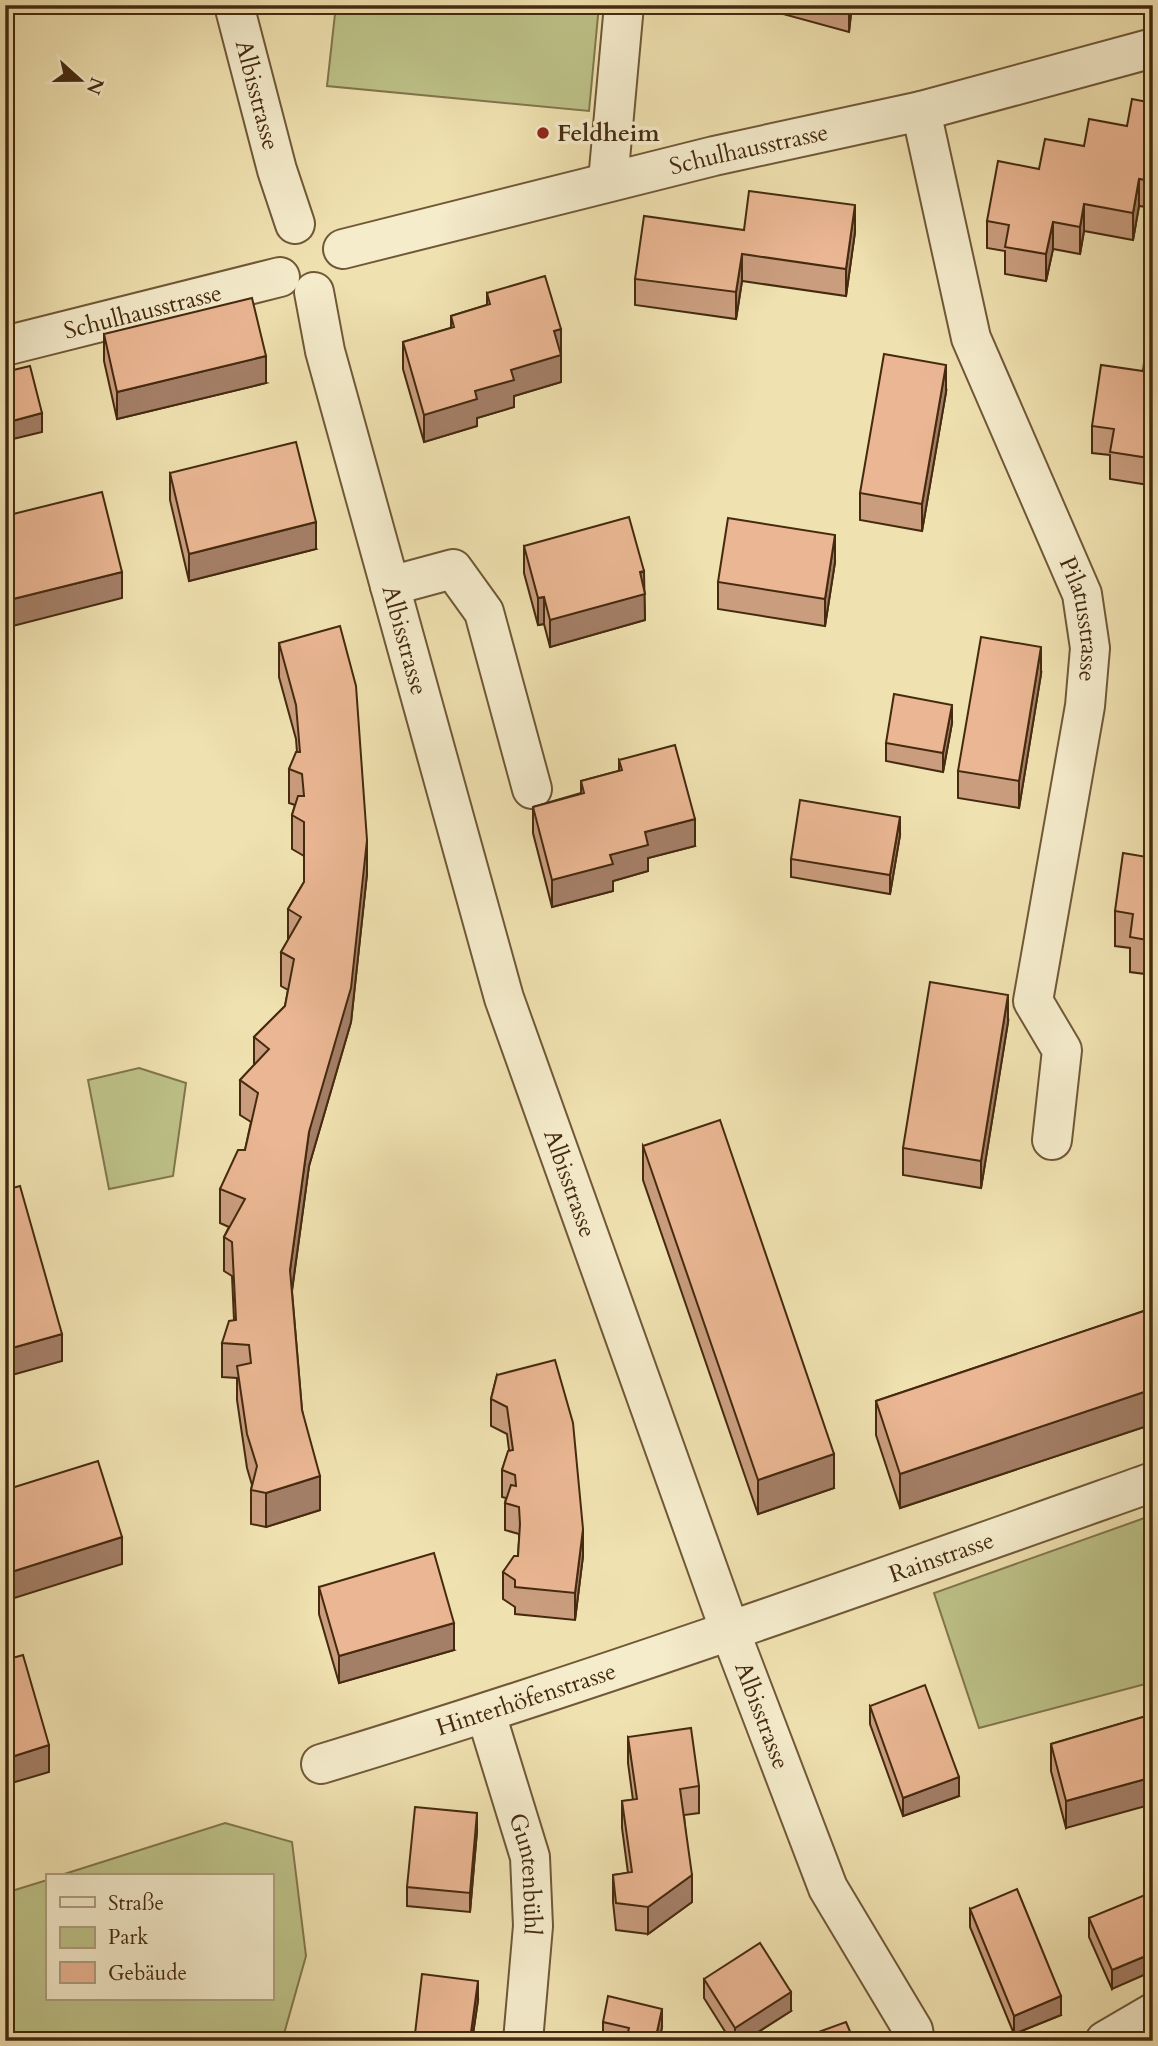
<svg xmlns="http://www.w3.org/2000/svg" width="1158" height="2046" font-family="Cardo,serif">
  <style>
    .green { fill: #bdc288; stroke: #81764c; stroke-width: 2 }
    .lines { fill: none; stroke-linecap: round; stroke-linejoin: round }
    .minor-casing { stroke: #705837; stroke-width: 42 }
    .minor { stroke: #f5eccc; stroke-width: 38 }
    .wall { fill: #c99d7e; stroke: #452a0f; stroke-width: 2 }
    .shaded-wall { fill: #a47f67; stroke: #452a0f; stroke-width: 2 }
    .building { fill: #eab693; stroke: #452a0f; stroke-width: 2 }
    .poi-dot { fill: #8f2418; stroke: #f5eccc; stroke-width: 2.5 }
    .labels { text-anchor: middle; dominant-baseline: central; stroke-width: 7; stroke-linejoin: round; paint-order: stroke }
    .street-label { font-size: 24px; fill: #452a0f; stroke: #f5eccc }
    .poi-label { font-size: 24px; font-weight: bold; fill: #452a0f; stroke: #f5eccc; text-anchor: start }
  </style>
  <rect width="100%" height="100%" fill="#f0e1b0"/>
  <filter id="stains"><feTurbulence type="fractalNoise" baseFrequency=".00286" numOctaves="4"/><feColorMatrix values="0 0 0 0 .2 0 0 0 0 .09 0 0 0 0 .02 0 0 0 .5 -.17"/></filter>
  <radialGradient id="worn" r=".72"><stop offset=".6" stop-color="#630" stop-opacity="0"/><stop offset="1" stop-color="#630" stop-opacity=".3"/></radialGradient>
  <g class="green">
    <path d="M336 5H599L589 111 327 86Z"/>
    <path d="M139 1068 186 1083 173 1176 109 1189 88 1080Z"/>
    <path d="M1153 1515V1682L979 1728 934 1593Z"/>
    <path d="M225 1823 292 1842 306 1956 282 2041H5V1893L47 1880V1999H271V1876H58Z"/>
  </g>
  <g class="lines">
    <g class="minor-casing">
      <g id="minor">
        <path id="s1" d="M234 5 277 170 295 224"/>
        <path id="s2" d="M921 111 971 338 1082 594 1090 648 1085 706 1033 1001 1062 1050 1052 1140"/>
        <path d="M608 181 624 5"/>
        <path id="s3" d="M343 249 714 156 921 111 1153 48"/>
        <path id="s4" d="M314 292 325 351 504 998 730 1631 828 1888 913 2030 915 2041"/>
        <path id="s5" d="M5 346 280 277"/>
        <path d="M390 586 453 569 484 612 532 789"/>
        <path id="s6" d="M486 1714 530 1857 533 1926 523 2041"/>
        <path id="s7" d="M321 1764C601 1679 877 1580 1153 1482"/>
        <path d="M1105 2041 1153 2013"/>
      </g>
    </g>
    <use href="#minor" class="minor"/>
  </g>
  <g class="wall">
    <path d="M750 5H852L849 32Z"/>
    <path d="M1153 103V208L1139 206 1133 240 1084 231 1080 254 1053 249 1046 281 1005 274V251L987 248V221L1039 169 1084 146 1127 126Z"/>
    <path d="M744 230 855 232 846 296 742 281 736 319 635 305V279Z"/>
    <path d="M487 293 561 352V382L514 396V407L477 418V426L424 442 403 369V342L451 328V316L487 305Z"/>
    <path d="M104 334 266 383 117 419 104 361Z"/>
    <path d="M1153 347V455L1149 485 1110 479V455L1092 453V426L1143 371Z"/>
    <path d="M946 392 922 531 860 520V493Z"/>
    <path d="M170 473 316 549 189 581 170 500Z"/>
    <path d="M524 546 644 588 645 620 550 647 544 624 538 625 524 573Z"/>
    <path d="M835 562 825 626 718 609V582Z"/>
    <path d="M279 643 367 874 351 1022 309 1166 292 1291 302 1410 320 1510 266 1527 251 1524V1490L252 1485 247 1468 237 1400V1378L222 1377V1343L234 1320 232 1276 224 1271V1237L229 1227 220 1223V1189L245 1150 251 1122 240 1115V1080L254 1065V1037L285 1006 288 990 281 986V952L288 940V909L304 882V856L292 849V815L295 805 289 803V769L297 752 296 739 279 677Z"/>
    <path d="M1041 674 1019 808 958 798V771Z"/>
    <path d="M952 723 943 772 886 761V743Z"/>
    <path d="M619 760 695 846 648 858V871L613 881V891L552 907 533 833V807L581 793V781L619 771Z"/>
    <path d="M900 835 890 894 791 877V859Z"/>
    <path d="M1153 858V975L1130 972V948L1115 946V911Z"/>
    <path d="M1008 1022 981 1188 903 1175V1148Z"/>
    <path d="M643 1146 834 1488 758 1514 643 1180Z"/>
    <path d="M1153 1308V1424L900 1508 876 1435V1401Z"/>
    <path d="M497 1375 583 1556 575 1620 515 1614V1607L503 1599V1572L518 1556 519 1540V1534L505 1530V1503L506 1498 502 1497V1470L509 1450 507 1434 491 1426V1399Z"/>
    <path d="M319 1587 454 1650 339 1683 319 1614Z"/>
    <path d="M870 1706 959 1796 903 1816 870 1724Z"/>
    <path d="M1153 1714 1066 1828 1051 1771V1744Z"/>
    <path d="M628 1737 699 1786V1813L684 1815 692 1902 648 1934 616 1930 613 1902V1875L628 1873 622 1828V1801L633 1800 628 1763Z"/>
    <path d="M477 1831 470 1912 407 1906V1887Z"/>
    <path d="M970 1909 1061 2015 1014 2034 970 1927Z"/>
    <path d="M1153 1912 1112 1989 1089 1937V1918Z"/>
    <path d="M704 1979 791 2011 744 2041H731L704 1998Z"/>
    <path d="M478 2000 472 2041H415V2034Z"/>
    <path d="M603 2022 662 2027 659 2041H603Z"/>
  </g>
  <g class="shaded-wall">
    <path d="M849 5H852L849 32Z"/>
    <path d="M1139 179V206L1133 240V213Z"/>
    <path d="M1084 204V231L1080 254V227Z"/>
    <path d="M855 205V232L846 296V269Z"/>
    <path d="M1053 222V249L1046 281V254Z"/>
    <path d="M742 254V281L736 319V292Z"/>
    <path d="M561 329V382L514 396V407L477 418V426L424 442V415L475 391 511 370 554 331Z"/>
    <path d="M266 356V383L117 419V392Z"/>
    <path d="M946 365V392L922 531V504Z"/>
    <path d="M42 413V432L5 441V423Z"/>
    <path d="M1153 428V455L1149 485V458Z"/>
    <path d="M316 522V549L189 581V554Z"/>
    <path d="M835 535V562L825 626V599Z"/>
    <path d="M644 571 645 620 550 647V620Z"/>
    <path d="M122 572V598L5 628V601Z"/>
    <path d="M544 597V624L538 625V598Z"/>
    <path d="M1041 647V674L1019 808V781Z"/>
    <path d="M952 705V723L943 772V753Z"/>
    <path d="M900 817V835L890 894V875Z"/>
    <path d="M695 819V846L648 858V871L613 881V891L552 907V880L610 855 645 832Z"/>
    <path d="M367 840V874L351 1022 309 1166 290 1304V1270L309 1132Z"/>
    <path d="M1008 995V1022L981 1188V1161Z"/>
    <path d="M62 1334V1361L5 1377V1350Z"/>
    <path d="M1153 1389V1424L900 1508V1474Z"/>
    <path d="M834 1454V1488L758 1514V1480Z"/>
    <path d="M320 1476V1510L266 1527V1493Z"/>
    <path d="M583 1529V1556L575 1620V1593Z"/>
    <path d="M122 1537V1564L5 1601V1574Z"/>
    <path d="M454 1623V1650L339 1683V1656Z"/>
    <path d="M49 1745V1772L5 1785V1759Z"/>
    <path d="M959 1777V1796L903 1816V1798Z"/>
    <path d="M1153 1777V1804L1066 1828V1801Z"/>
    <path d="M477 1813V1831L470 1912V1893Z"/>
    <path d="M692 1875V1902L648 1934V1907Z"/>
    <path d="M1153 1953V1971L1112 1989V1970Z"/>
    <path d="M478 1981V2000L472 2041H470Z"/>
    <path d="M791 1992V2011L744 2041H735V2028Z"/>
    <path d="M1061 1996V2015L1014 2034V2016Z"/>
    <path d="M662 2009V2027L659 2041H655Z"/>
  </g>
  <g class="building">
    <path d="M1132 99 1153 103V181L1139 179 1133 213 1084 204 1080 227 1053 222 1046 254 1005 247 1009 225 987 221 998 161 1039 169 1045 139 1084 146 1089 119 1127 126Z"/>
    <path d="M749 191 855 205 846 269 742 254 736 292 635 279 644 216 744 230Z"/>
    <path d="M545 276 561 329 554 331 561 355 511 370 514 380 475 391 477 399 424 415 403 342 454 327 451 316 490 304 487 293Z"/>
    <path d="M252 298 266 356 117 392 104 334Z"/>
    <path d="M1146 346 1153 347V428L1149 458 1110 452 1114 429 1092 426 1101 365 1143 371Z"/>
    <path d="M884 354 946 365 922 504 860 493Z"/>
    <path d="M30 366 42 413 5 423V372Z"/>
    <path d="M296 442 316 522 189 554 170 473Z"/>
    <path d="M102 492 122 572 5 601V516Z"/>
    <path d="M629 517 644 571 640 572 645 594 550 620 544 597 538 598 524 546Z"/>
    <path d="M728 518 835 535 825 599 718 582Z"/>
    <path d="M340 626 356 686 367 840 351 988 309 1132 290 1270 302 1410 320 1476 266 1493 251 1490 257 1466 247 1434 237 1366 251 1363 249 1345 222 1343 229 1321 236 1320 232 1242 224 1237 245 1199 220 1189 238 1150H245L258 1093 240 1080 269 1049 254 1037 285 1006 294 959 281 952 301 917 288 909 304 882V822L292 815 298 796H304L302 774 289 769 296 752H300L296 705 279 643Z"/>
    <path d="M981 637 1041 647 1019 781 958 771Z"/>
    <path d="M894 694 952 705 943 753 886 743Z"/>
    <path d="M675 745 695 819 645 832 648 845 610 855 613 864 552 880 533 807 584 793 581 781 622 770 619 760Z"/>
    <path d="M800 800 900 817 890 875 791 859Z"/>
    <path d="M1123 853 1153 858V941L1130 937 1133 914 1115 911Z"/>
    <path d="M930 982 1008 995 981 1161 903 1148Z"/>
    <path d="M720 1120 834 1454 758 1480 643 1146Z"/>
    <path d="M20 1186 62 1334 5 1350V1190Z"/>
    <path d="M1153 1308V1389L900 1474 876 1401Z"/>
    <path d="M555 1360 573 1423 583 1529 575 1593 515 1587V1580L503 1572 514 1556H518L520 1524 519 1507 505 1503 511 1485 516 1486 515 1475 502 1470 508 1451 513 1450 507 1407 491 1399 497 1375Z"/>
    <path d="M98 1461 122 1537 5 1574V1490Z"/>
    <path d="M434 1553 454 1623 339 1656 319 1587Z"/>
    <path d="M23 1655 49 1745 5 1759V1660Z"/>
    <path d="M925 1685 959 1777 903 1798 870 1706Z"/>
    <path d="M1153 1714V1777L1066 1801 1051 1744Z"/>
    <path d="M691 1728 699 1786 680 1789 692 1875 648 1907 616 1903 613 1875 632 1872 622 1801 637 1799 628 1737Z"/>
    <path d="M415 1807 477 1813 470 1893 407 1887Z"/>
    <path d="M1017 1889 1061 1996 1014 2016 970 1909Z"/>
    <path d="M1145 1895 1153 1912V1953L1112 1970 1089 1918Z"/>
    <path d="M760 1943 791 1992 735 2028 704 1979Z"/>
    <path d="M422 1974 478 1981 470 2040 415 2034Z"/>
    <path d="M608 1996 662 2009 655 2041H626L629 2028 603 2022Z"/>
    <path d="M846 2022 854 2041H803L802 2038Z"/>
  </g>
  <circle class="poi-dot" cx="543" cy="133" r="7"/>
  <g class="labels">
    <g class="street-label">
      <text stroke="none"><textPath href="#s1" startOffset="93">Albisstrasse</textPath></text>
      <text stroke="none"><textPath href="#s3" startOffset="418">Schulhausstrasse</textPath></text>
      <text stroke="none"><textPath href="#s5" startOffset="142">Schulhausstrasse</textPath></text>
      <text stroke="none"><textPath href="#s2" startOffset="536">Pilatusstrasse</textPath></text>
      <text stroke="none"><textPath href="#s4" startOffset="360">Albisstrasse</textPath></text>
      <text stroke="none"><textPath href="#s4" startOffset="928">Albisstrasse</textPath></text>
      <text stroke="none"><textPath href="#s7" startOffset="654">Rainstrasse</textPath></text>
      <text stroke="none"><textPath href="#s7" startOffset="215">Hinterhöfenstrasse</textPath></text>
      <text stroke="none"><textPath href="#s4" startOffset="1494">Albisstrasse</textPath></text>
      <text stroke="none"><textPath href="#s6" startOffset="166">Guntenbühl</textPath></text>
    </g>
    <g class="poi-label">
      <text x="557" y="133">Feldheim</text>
    </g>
  </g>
  <rect width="1158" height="2046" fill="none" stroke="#f0e1b0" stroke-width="28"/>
  <rect x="7" y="7" width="1144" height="2032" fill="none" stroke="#452a0f" stroke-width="3.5"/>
  <rect x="14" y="14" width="1130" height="2018" fill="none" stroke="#452a0f" stroke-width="2"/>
  <rect x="46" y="1874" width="228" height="126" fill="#f5eccc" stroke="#af9e80" stroke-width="2"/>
  <rect x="60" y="1897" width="35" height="10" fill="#f5eccc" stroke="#af9e80" stroke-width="2"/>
  <text x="108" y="1910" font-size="21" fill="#452a0f">Straße</text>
  <rect x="60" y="1927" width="35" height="21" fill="#bdc288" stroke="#af9e80" stroke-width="2"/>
  <text x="108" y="1944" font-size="21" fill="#452a0f">Park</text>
  <rect x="60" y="1962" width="35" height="21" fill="#eab693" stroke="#af9e80" stroke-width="2"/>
  <text x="108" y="1980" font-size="21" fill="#452a0f">Gebäude</text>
  <g transform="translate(80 80) rotate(111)" stroke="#f5eccc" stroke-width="5" paint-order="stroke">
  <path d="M0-5L12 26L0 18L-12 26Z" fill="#452a0f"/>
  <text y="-10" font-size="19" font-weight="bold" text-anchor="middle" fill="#452a0f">N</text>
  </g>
  <rect width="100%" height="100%" filter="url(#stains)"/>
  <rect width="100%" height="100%" fill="url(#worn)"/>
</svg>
